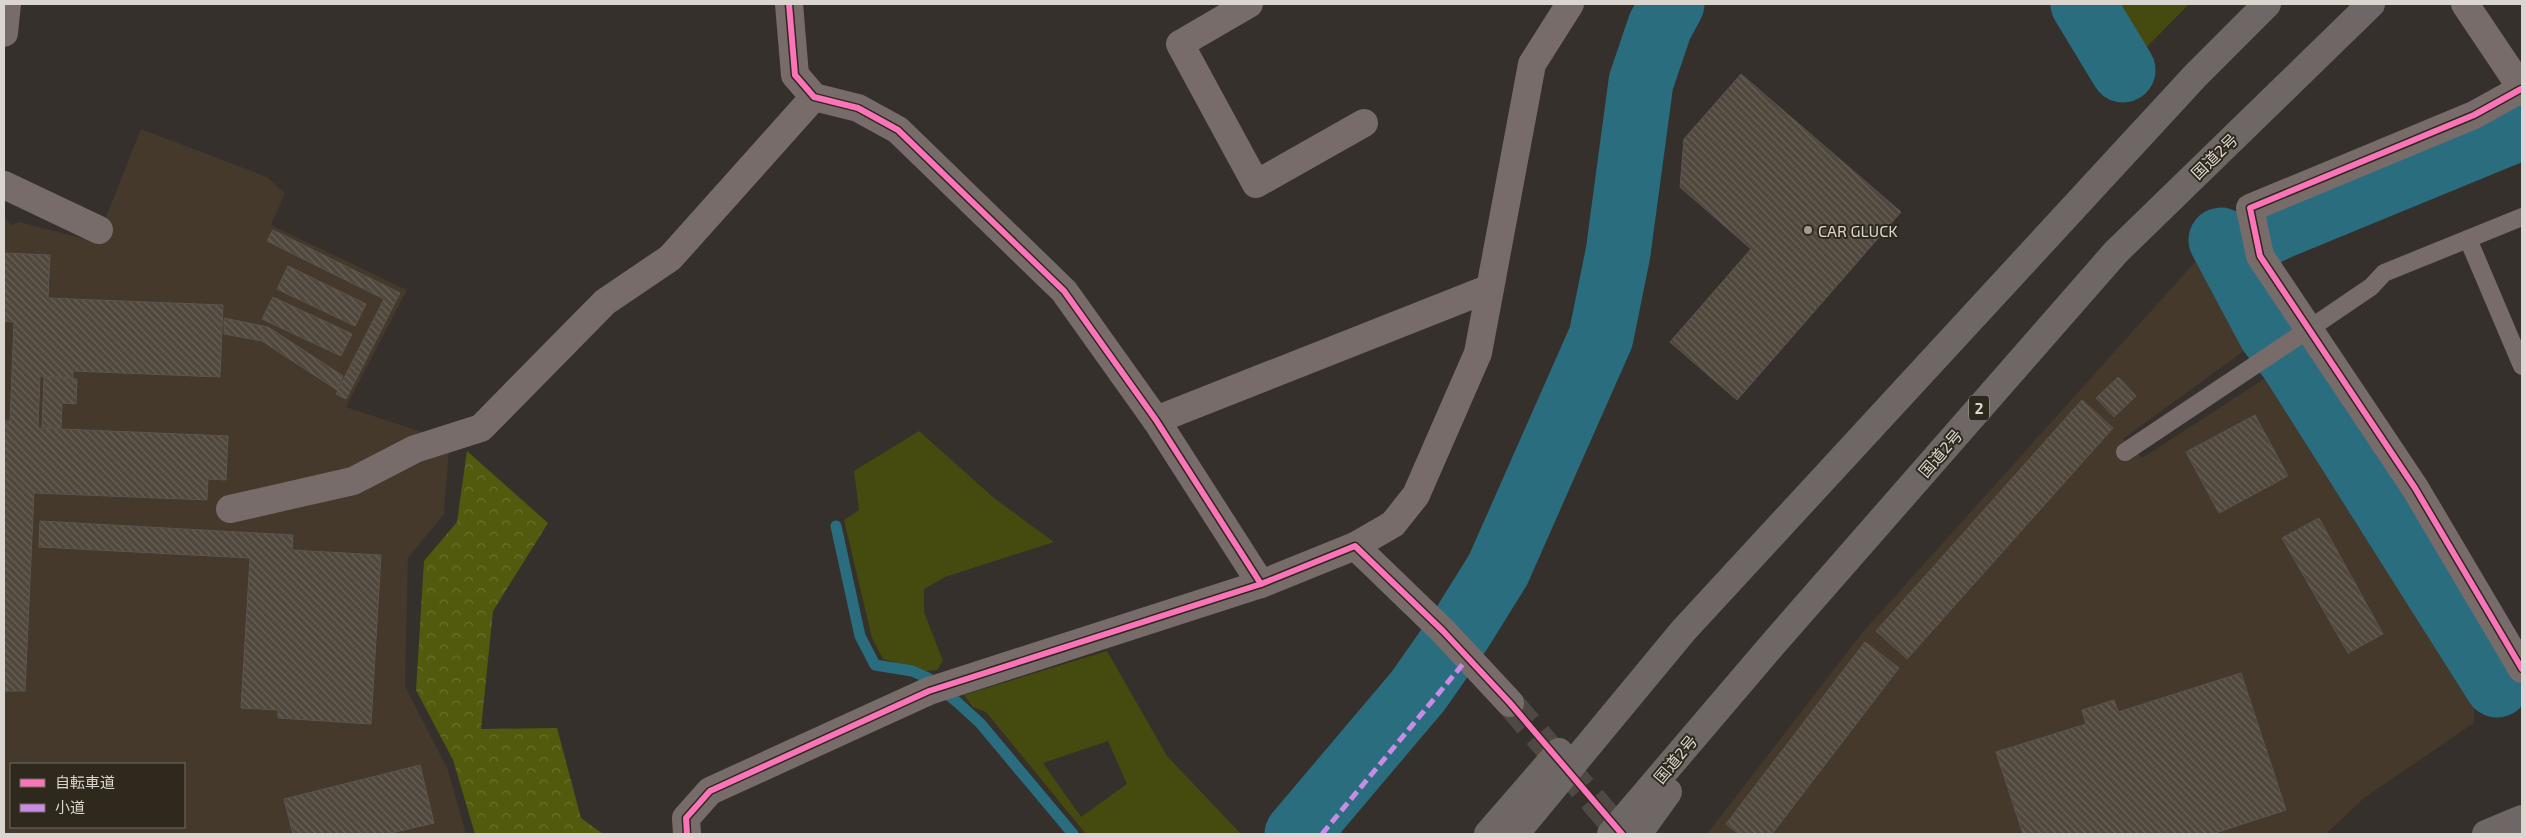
<svg xmlns="http://www.w3.org/2000/svg" width="2526" height="838" font-family="'Exo 2','Noto Sans JP',sans-serif">
  <style>
    .built { fill: #44392a; fill-rule: evenodd }
    .green { fill: #454b0f; fill-rule: evenodd }
    .forest { fill: url(#forest-crowns) }
    .lines { fill: none; stroke-linecap: round; stroke-linejoin: round }
    .stream { stroke: #2a6d7f; stroke-width: 11 }
    .river { stroke: #2a6d7f; stroke-width: 65 }
    .building { fill: url(#building-back-hatch); stroke: #595551 }
    .street-tunnel { stroke: #4e4943; stroke-width: 28; stroke-dasharray: 28 14; stroke-linecap: butt }
    .lane { stroke: #786c6b; stroke-width: 18 }
    .street { stroke: #786c6b; stroke-width: 28 }
    .highway { stroke: #6f6765; stroke-width: 28 }
    .quiet { stroke: #ca8be6; stroke-width: 5; stroke-dasharray: 10 5; stroke-linecap: butt }
    .cycleway-casing { stroke: #2f281d; stroke-width: 9 }
    .cycleway { stroke: #fb73b8; stroke-width: 6 }
    .poi-dot { fill: #a09b95; stroke: #2f281d; stroke-width: 2 }
    .labels { text-anchor: middle; dominant-baseline: central; stroke-width: 4; stroke-linejoin: round; paint-order: stroke }
    .shield { fill: #2f281d; stroke: #a7a199; stroke-width: 1 }
    .shield-label { font-size: 15px; font-weight: bold; fill: #dad5ce }
    .street-label { font-size: 16px; fill: #dad5ce; stroke: #2f281d }
    .poi-label { font-size: 16px; fill: #dad5ce; stroke: #2f281d; text-anchor: start }
  </style>
  <defs>
    <pattern id="forest-crowns" width="20" height="18" patternUnits="userSpaceOnUse" patternTransform="scale(1.25)"><rect width="20" height="18" fill="#525a0d"/><path d="M2 6a3 3 0 1 1 6 0M12 15a3 3 0 1 1 6 0" fill="none" stroke="#6a712f"/></pattern>
    <pattern id="building-back-hatch" width="6" height="6" patternUnits="userSpaceOnUse" patternTransform="scale(1.25)"><rect width="6" height="6" fill="#50483d"/><path d="M-1 5l2 2M0 0l6 6M5-1l2 2" fill="none" stroke="#696258"/></pattern>
  </defs>
  <rect width="100%" height="100%" fill="#35302b"/>
  <g class="built">
    <path d="M141 129 267 177 285 193 271 225 407 290 346 407 425 433 449 449 444 514 408 558 405 686 448 770 466 834H4V216L11 225 20 222 96 242ZM11 764H184V827H11Z"/>
    <path d="M2204 252 2252 345 2123 439 2142 458 2273 373 2474 692V723L2364 798 2326 834H1707L1862 633Z"/>
  </g>
  <g class="green">
    <path d="M2102 4H2189L2134 60Z"/>
    <path d="M919 431 994 498 1054 542 945 577 924 589V612L943 661 937 670 926 671 883 659 872 638 844 520 859 510 854 471Z"/>
    <path d="M1107 651 1167 756 1241 834H1086L986 712 973 707 964 695ZM1108 741 1127 784 1081 817 1043 763Z"/>
  </g>
  <path class="forest" d="M467 451 548 523 493 611 481 729 557 728 581 818 603 834H475L453 760 416 690 424 561 457 522Z"/>
  <g class="lines">
    <path class="stream" d="M836 526 860 636 875 665 912 671 928 678 957 702 980 723 1073 834"/>
    <g class="river">
      <path d="M2083 4 2123 70"/>
      <path d="M2221 240 2270 332 2292 361 2497 685"/>
      <path d="M2228 251 2279 227 2522 127"/>
      <path d="M1297 834 1418 691 1460 631 1498 570 1601 337 1618 253 1641 82 1660 26 1672 4"/>
    </g>
  </g>
  <g class="building">
    <path d="M1741 74 1901 212 1737 400 1670 342 1751 249 1680 187 1684 139Z"/>
    <path d="M273 230 400 293 346 399 336 394 384 299 267 241Z"/>
    <path d="M4 253 50 255 48 298 223 305 220 377 73 371V378L40 376 38 428 228 436 226 480 208 479 207 500 34 493 25 691H4V421H10L14 322 4 321Z"/>
    <path d="M288 266 366 304 355 326 277 289Z"/>
    <path d="M273 297 352 334 341 356 262 319Z"/>
    <path d="M224 318 268 327 343 376 337 390 262 341 224 334Z"/>
    <path d="M44 377 77 379 76 404 62 403 61 428 42 427Z"/>
    <path d="M2118 377 2136 396 2114 417 2096 398Z"/>
    <path d="M2082 400 2113 428 1907 659 1876 631Z"/>
    <path d="M2255 415 2288 476 2219 513 2186 452Z"/>
    <path d="M2319 518 2383 634 2348 653 2282 538Z"/>
    <path d="M40 521 293 535 292 550 381 555 371 724 278 718V710L241 708 250 558 39 547Z"/>
    <path d="M1865 642 1899 668 1772 834H1739L1726 824Z"/>
    <path d="M2241 673 2286 810 2212 834H2023L1996 752 2086 724 2082 710 2114 700 2118 712Z"/>
    <path d="M420 765 434 823 387 834H293L284 799Z"/>
  </g>
  <g class="lines">
    <path class="street-tunnel" d="M1510 703 1622 834"/>
    <g class="lane">
      <path d="M2468 239 2522 366"/>
      <path d="M2125 452 2309 329 2371 287 2384 273 2522 217"/>
    </g>
    <g class="street">
      <path d="M789 4 795 75 814 97 858 108 898 130 1064 291 1156 420 1261 584"/>
      <path d="M1249 4 1180 44 1256 184 1364 123"/>
      <path d="M2465 4 2522 89"/>
      <path d="M4 33 7 4"/>
      <path d="M2521 89 2474 115 2250 208 2260 256 2415 488 2522 669"/>
      <path d="M4 185 99 230"/>
      <path d="M1156 420 1490 288"/>
      <path d="M230 509 353 481 415 449 481 428 605 302 670 258 814 97"/>
      <path d="M1355 546 1393 524 1416 495 1478 353 1532 64 1570 4"/>
      <path d="M687 834 686 818 710 791 929 691 1261 584 1355 546 1443 631 1510 703"/>
    </g>
    <g class="highway">
      <path d="M1488 834 1559 752"/>
      <path d="M1515 834 1683 631 2196 75 2267 4"/>
      <path d="M1611 834 1773 644 2116 252 2371 4"/>
      <path d="M1638 834 1668 792"/>
      <path d="M2486 834 2522 819"/>
    </g>
    <path class="quiet" d="M1322 834 1468 658"/>
    <g class="cycleway-casing">
      <g id="cycleway">
        <path d="M789 4 795 75 814 97 858 108 898 130 1064 291 1156 420 1261 584"/>
        <path d="M2521 89 2474 115 2250 208 2260 256 2415 488 2522 669"/>
        <path d="M687 834 686 818 710 791 929 691 1261 584 1355 546 1443 631 1510 703 1622 834"/>
      </g>
    </g>
    <use href="#cycleway" class="cycleway"/>
  </g>
  <circle class="poi-dot" cx="1808" cy="230" r="5"/>
  <g class="labels">
    <rect class="shield" x="1969" y="395.5" width="20" height="25" rx="4"/>
    <g class="shield-label">
      <text x="1979" y="408">2</text>
    </g>
    <g class="street-label">
      <text transform="translate(2214 156) rotate(-44)">国道2号</text>
      <text transform="translate(1940 453) rotate(-49)">国道2号</text>
      <text transform="translate(1675 759) rotate(-50)">国道2号</text>
    </g>
    <g class="poi-label">
      <text x="1818" y="230">CAR GLUCK</text>
    </g>
  </g>
  <rect width="2526" height="838" fill="none" stroke="#dad5ce" stroke-width="10"/>
  <rect x="10" y="763" width="175" height="65" fill="#2f281d" stroke="#736d64"/>
  <rect x="20" y="779" width="25" height="8" fill="#fb73b8" stroke="#736d64"/>
  <text x="55" y="788" font-size="15" fill="#dad5ce">自転車道</text>
  <rect x="20" y="804" width="25" height="8" fill="#ca8be6" stroke="#736d64"/>
  <text x="55" y="813" font-size="15" fill="#dad5ce">小道</text>
</svg>
